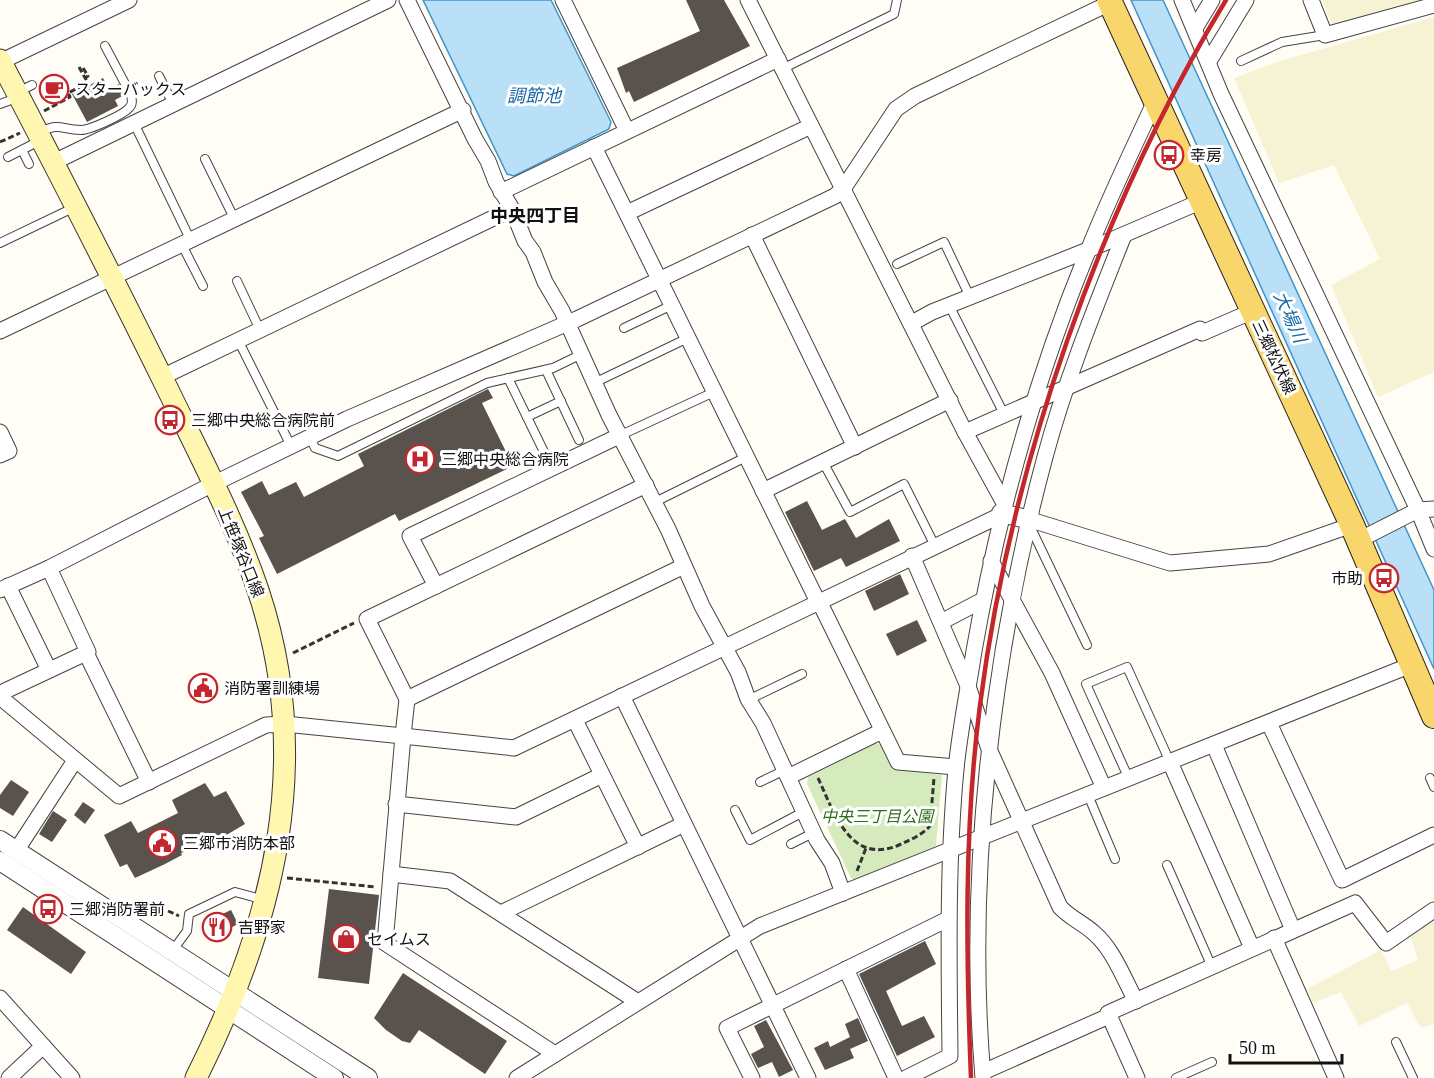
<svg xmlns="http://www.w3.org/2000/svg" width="1434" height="1078" font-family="'Times New Roman','Noto Sans JP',serif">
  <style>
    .farmland { fill: #f6f3d4 }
    .green { fill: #d5ebbd }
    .water { fill: #b9e0f7; stroke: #3f96cf; stroke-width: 1.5 }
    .building { fill: #5a524d }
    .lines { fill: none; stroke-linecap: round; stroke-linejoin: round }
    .service-casing { stroke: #444; stroke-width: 10 }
    .minor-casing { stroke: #444; stroke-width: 17 }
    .tertiary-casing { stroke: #444; stroke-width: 20 }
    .secondary-casing { stroke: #333; stroke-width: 23 }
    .primary-casing { stroke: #222; stroke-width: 26 }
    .path { stroke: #333; stroke-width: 3; stroke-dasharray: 6 3; stroke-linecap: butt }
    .service { stroke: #fff; stroke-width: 8 }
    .minor { stroke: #fff; stroke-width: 15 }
    .tertiary { stroke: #fff; stroke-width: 18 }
    .secondary { stroke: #fff6b0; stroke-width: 21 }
    .primary { stroke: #f9d66b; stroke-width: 24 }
    .rail { stroke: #c4262e; stroke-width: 4.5 }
    .labels { text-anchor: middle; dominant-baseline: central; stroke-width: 6; stroke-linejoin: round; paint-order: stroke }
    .poi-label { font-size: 16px; fill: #111; stroke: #fff; text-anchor: start }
    .street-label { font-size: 16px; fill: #111; stroke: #fff }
    .park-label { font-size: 16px; font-style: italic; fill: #2f6b1f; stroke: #fff }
    .water-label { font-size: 18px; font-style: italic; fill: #1768a6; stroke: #fff }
    .neighbourhood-label { font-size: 18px; font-weight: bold; fill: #111; stroke: #fff }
  </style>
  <rect width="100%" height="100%" fill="#fffdf5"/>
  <g class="farmland">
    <path d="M1322 0H1424L1333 26Z"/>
    <path d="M1434 17V372L1378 397 1331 285 1380 259 1334 165 1279 183 1234 78 1280 61Z"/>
    <path d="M1434 918V1024L1421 1028 1407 1003 1359 1026 1341 992 1313 1003 1307 989 1381 950 1391 971 1418 960 1411 937Z"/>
  </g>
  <path class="green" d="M875 743 881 745 893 769 942 775 936 846 855 880 851 878 807 784 808 777Z"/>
  <g class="water">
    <path d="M423 0H551L611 122 609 129 514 176 507 174Z"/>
    <path d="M1131 0H1163L1434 590V669Z"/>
  </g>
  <g class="building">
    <path d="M686 0H724L750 46 634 102 629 91 626 93 617 68 700 31Z"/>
    <path d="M103 78 109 89 119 84 124 95 115 100 118 106 87 122 72 94Z"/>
    <path d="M488 389 493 398 482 403 513 466 399 521 395 514 277 574 259 538 264 536 241 492 262 481 269 495 296 482 304 497 364 466 358 454Z"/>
    <path d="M807 501 822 530 845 519 856 538 889 519 900 541 846 567 841 558 814 571 785 512Z"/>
    <path d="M900 574 909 594 874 611 865 591Z"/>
    <path d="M917 620 927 641 897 656 886 634Z"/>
    <path d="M11 780 29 792 13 816 0 808V795Z"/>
    <path d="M205 783 214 797 226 791 245 824 218 840 181 853 182 855 165 864 135 878 127 864 120 867 104 835 131 821 138 833 178 813 172 800Z"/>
    <path d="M83 802 95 810 85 824 74 815Z"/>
    <path d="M53 811 67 820 52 842 39 834Z"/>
    <path d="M329 889 379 895 369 984 318 978Z"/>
    <path d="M23 907 86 952 71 974 7 930Z"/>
    <path d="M231 910 238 924 213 937 205 922Z"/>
    <path d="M925 941 936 964 886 991 902 1026 924 1016 935 1037 897 1056 859 974Z"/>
    <path d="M403 973 507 1041 485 1074 419 1030 410 1043 402 1041 386 1030 374 1018Z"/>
    <path d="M858 1018 868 1041 850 1049 854 1058 825 1070 814 1048 828 1041 830 1047 850 1037 845 1024Z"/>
    <path d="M766 1020 793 1070 779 1077 772 1062 758 1068 751 1054 764 1047 754 1026Z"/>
  </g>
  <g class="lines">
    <g class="service-casing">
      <g id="service">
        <path d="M1241 61 1282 42 1325 35"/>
        <path d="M782 69 894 14 897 0"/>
        <path d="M159 76 173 104"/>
        <path d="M18 92 32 85"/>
        <path d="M0 104 19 97"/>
        <path d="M134 123 190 239"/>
        <path d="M40 132C61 122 61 130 81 130 90 130 123 115 129 108 133 104 132 100 131 95L105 46"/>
        <path d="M22 150 29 164"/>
        <path d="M8 157 41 140"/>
        <path d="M205 159 234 218"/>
        <path d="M0 243 75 207"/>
        <path d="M181 243 203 286"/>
        <path d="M897 264 944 242 970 297"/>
        <path d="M237 281 260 330"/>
        <path d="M949 305 1004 414"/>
        <path d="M624 328 672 305"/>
        <path d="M238 340 291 446"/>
        <path d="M546 370 579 440"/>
        <path d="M508 378 545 454"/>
        <path d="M594 383 688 338"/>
        <path d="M527 417 561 401"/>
        <path d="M621 435 714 392"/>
        <path d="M310 437 315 448 338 456 487 383 553 368 582 354"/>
        <path d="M823 462 850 512 904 484 935 546"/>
        <path d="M653 503 746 457"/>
        <path d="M1030 526 1087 645"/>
        <path d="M748 700 802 674"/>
        <path d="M1430 778 1434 787"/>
        <path d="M1129 779 1086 684 1127 667 1170 762"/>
        <path d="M760 782 785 770"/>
        <path d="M1088 795 1115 859"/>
        <path d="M735 810 750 840 805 811"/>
        <path d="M791 844 815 832"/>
        <path d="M1167 865 1212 967"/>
        <path d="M173 950 187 931 189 914 235 892 265 900"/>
        <path d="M1396 1042 1413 1078"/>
        <path d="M1176 1078 1212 1062"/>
      </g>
    </g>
    <g class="minor-casing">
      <g id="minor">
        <path d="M407 0 475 139 488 161 496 182 512 209 525 241 533 252 545 282 562 311 609 415 668 529 702 606 738 672 748 699 763 723 817 840 832 863 843 893"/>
        <path d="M563 0 627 131"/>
        <path d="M748 0 965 432 1004 503"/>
        <path d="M1182 0 1221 94 1418 510 1434 549"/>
        <path d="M1311 0 1325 35 1434 5"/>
        <path d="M1195 28 1212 0"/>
        <path d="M1209 61 1246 0"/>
        <path d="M0 62 129 0"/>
        <path d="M594 147 818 602"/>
        <path d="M54 162 388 0"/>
        <path d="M501 192 778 59"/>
        <path d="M627 213 811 126"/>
        <path d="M752 235 855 447"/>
        <path d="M912 323 932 312 1088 250 1202 201"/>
        <path d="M0 331 463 110"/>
        <path d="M162 377 512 209"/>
        <path d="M0 432 9 451 0 455"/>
        <path d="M965 432 1200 329 1202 333 1253 311"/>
        <path d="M763 491 950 400"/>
        <path d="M1031 520 1170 563 1269 554 1352 525"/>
        <path d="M1359 540 1418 510 1434 509"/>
        <path d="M912 556 968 686 989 749 1060 907C1070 918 1083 923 1094 933 1113 949 1124 979 1136 1001"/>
        <path d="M991 561 1052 673 1104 788"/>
        <path d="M8 586 49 670"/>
        <path d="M436 586 410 536 621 435"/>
        <path d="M0 590 49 568 213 484 347 419 577 319 835 196 843 189 896 109 915 96 1110 3"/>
        <path d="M819 601 898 762 956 767"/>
        <path d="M941 622 983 600"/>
        <path d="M86 653 149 782"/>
        <path d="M622 696 808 1078"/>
        <path d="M0 697 119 796 266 725 285 724 403 736 407 699 367 619 646 485"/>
        <path d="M0 698 5 691 88 652 49 568"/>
        <path d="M407 699 684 566"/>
        <path d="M575 720 638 847"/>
        <path d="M1269 723 1342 880 1434 835"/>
        <path d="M1214 745 1293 930"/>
        <path d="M1170 762 1252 948"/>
        <path d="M788 777 882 731"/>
        <path d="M396 804 516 817 602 775"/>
        <path d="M16 851 74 762"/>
        <path d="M391 874 450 881 638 1002"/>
        <path d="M501 913 684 824"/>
        <path d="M1274 938 1336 1078"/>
        <path d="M846 969 896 1078"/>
        <path d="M0 998 72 1078"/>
        <path d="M555 1054 385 943 403 736 514 748 1001 515"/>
        <path d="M983 1072 1109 1016"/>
        <path d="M9 1078 43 1046"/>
        <path d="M517 1078 760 926 1411 665"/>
        <path d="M752 1078 727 1028 948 919"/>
        <path d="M906 1078 950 1056C949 960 947 865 956 769 960 729 968 690 974 651 998 514 1035 380 1088 251 1108 200 1132 151 1155 101"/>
        <path d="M983 1078C966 876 992 653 1045 457 1065 382 1095 308 1124 235"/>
        <path d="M1137 1078 1108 1013 1355 903 1386 943 1434 910"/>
      </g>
    </g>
    <g class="tertiary-casing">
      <g id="tertiary">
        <path d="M1001 513 1031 520"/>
        <path d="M0 840 368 1078"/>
        <path d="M0 861 334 1078"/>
      </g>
    </g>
    <g class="secondary-casing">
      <path id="secondary" d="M0 60C58 171 115 282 170 394 201 458 235 522 258 590 315 760 274 923 196 1078"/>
    </g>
    <g class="primary-casing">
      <path id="primary" d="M1109 0 1352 525 1434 716"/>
    </g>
    <g class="path">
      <path d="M79 67 89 85"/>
      <path d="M83 68 88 76 85 78"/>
      <path d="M44 111 70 97 68 93 88 83"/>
      <path d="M0 142 20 133"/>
      <path d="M293 653 354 623"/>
      <path d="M818 778C834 812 850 866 899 845 910 840 922 835 930 826L934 778"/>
      <path d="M857 871 866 848"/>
      <path d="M287 878 376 887"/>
      <path d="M168 911 179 916"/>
    </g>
    <use href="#service" class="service"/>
    <use href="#minor" class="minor"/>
    <use href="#tertiary" class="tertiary"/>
    <use href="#secondary" class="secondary"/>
    <use href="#primary" class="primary"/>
    <path class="rail" d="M971 1078C966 954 964 829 980 705 1011 464 1100 208 1226 0"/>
  </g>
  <defs>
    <g id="cafe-ring" transform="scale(1.5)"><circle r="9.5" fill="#fff" stroke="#c4262e" stroke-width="1.5"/><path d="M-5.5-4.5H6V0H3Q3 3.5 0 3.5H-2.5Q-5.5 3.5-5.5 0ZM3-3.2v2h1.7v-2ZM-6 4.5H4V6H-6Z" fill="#c4262e"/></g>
    <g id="bus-ring" transform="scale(1.5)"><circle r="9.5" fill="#fff" stroke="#c4262e" stroke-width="1.5"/><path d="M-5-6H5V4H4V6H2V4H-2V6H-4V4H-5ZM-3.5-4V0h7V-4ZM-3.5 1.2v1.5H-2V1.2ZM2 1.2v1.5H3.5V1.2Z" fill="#c4262e"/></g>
    <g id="hospital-ring" transform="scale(1.5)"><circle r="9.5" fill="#fff" stroke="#c4262e" stroke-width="1.5"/><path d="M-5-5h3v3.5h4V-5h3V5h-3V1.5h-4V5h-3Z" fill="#c4262e"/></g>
    <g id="civic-ring" transform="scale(1.5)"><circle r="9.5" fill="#fff" stroke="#c4262e" stroke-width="1.5"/><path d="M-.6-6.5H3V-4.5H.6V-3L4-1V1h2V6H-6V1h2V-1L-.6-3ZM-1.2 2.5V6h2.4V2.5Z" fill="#c4262e"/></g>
    <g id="restaurant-ring" transform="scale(1.5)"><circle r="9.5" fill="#fff" stroke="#c4262e" stroke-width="1.5"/><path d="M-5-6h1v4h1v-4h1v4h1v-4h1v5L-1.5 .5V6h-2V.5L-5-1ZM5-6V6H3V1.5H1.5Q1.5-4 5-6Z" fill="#c4262e"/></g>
    <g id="shop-ring" transform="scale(1.5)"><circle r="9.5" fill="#fff" stroke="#c4262e" stroke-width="1.5"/><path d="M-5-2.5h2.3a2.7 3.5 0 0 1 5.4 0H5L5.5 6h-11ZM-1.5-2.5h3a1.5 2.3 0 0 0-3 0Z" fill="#c4262e"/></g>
  </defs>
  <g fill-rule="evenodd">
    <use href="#cafe-ring" x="54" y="89"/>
    <use href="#bus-ring" x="1169" y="155"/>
    <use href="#bus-ring" x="170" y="420"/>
    <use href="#hospital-ring" x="420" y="459"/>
    <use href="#bus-ring" x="1384" y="578"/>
    <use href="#civic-ring" x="203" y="688"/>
    <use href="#civic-ring" x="162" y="843"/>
    <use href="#bus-ring" x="48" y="909"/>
    <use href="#restaurant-ring" x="217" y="927"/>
    <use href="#shop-ring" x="346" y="939"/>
  </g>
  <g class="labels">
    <g class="poi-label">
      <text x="75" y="89">スターバックス</text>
      <text x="1190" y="155">幸房</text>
      <text x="191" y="420">三郷中央総合病院前</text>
      <text x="441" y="459">三郷中央総合病院</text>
      <text x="1363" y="578" text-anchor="end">市助</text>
      <text x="224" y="688">消防署訓練場</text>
      <text x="183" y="843">三郷市消防本部</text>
      <text x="69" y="909">三郷消防署前</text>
      <text x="238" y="927">吉野家</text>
      <text x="367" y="939">セイムス</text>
    </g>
    <g class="street-label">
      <text transform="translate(1274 357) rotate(65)">三郷松伏線</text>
      <text transform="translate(241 552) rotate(68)">上笹塚谷口線</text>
    </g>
    <g class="park-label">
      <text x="877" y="816">中央三丁目公園</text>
    </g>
    <g class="water-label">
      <text x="534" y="96">調節池</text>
      <text transform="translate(1290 317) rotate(66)">大場川</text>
    </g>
    <g class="neighbourhood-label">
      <text x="535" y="216">中央四丁目</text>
    </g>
  </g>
  <path d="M1230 1054v9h112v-9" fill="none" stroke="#111111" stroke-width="3"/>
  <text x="1239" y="1054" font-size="18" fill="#111111" stroke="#ffffff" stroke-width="4.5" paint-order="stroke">50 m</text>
</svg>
